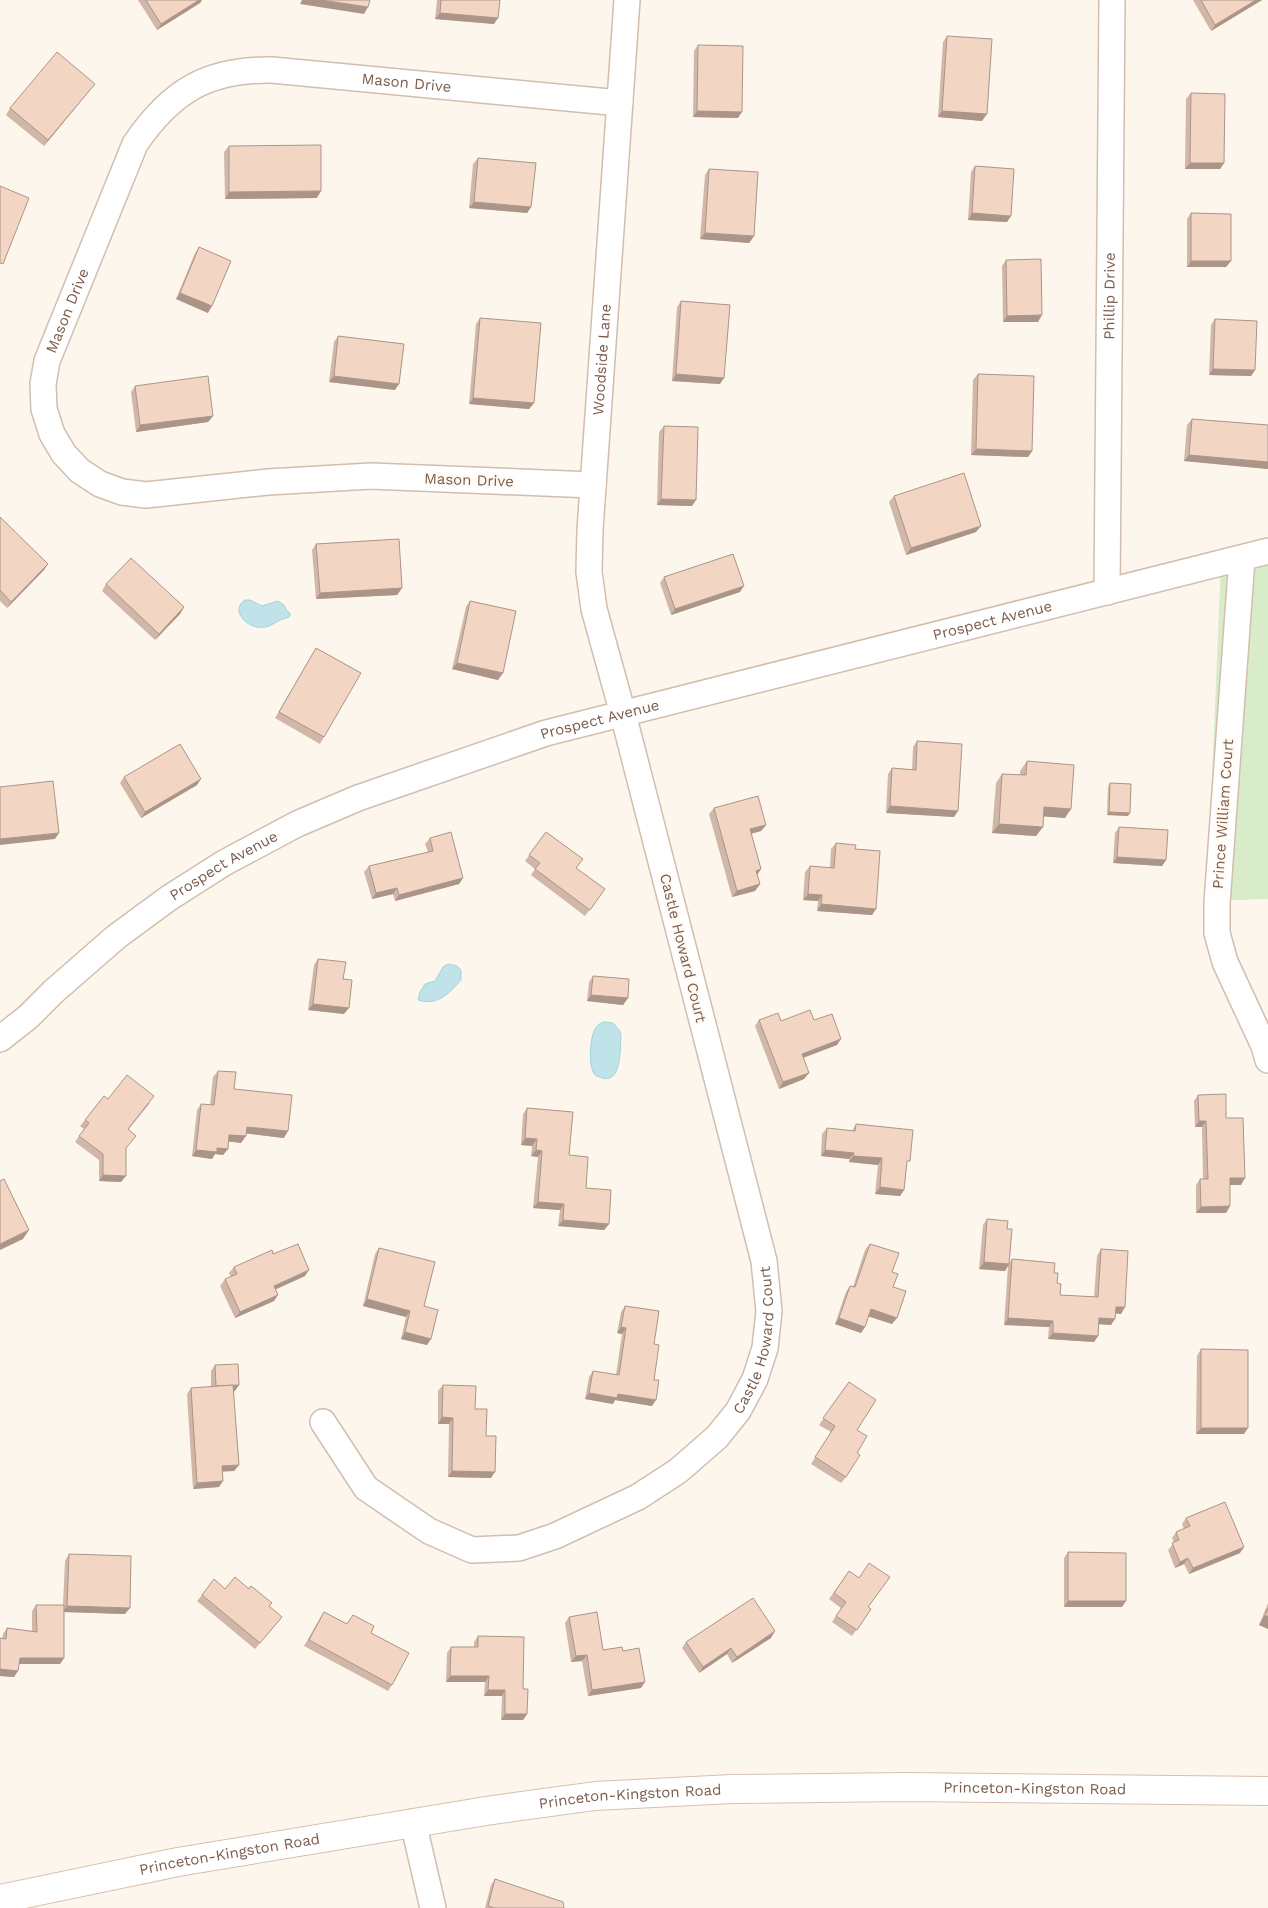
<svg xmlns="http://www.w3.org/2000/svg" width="1268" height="1908" font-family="'Work Sans',sans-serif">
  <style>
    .green { fill: #d8ecc9 }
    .water { fill: #bfe3e8; stroke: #a5d3da }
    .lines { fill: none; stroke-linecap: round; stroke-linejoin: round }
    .street-casing { stroke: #d1beb0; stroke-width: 28 }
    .secondary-casing { stroke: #d6c0b0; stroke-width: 30 }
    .street { stroke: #fff; stroke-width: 25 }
    .secondary { stroke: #fff; stroke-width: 28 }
    .wall { fill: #d1b7a8 }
    .shaded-wall { fill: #aa9588 }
    .building { fill: #f3d5c3; stroke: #aa9588 }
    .labels { text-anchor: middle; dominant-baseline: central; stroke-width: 5; stroke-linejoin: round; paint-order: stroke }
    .street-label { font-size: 15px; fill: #7a5c4d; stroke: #fffaf3 }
  </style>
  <rect width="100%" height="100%" fill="#fdf6ec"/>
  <path class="green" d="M1268 546V899L1207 901 1221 560Z"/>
  <g class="water">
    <path d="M245 600H250L262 606 278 601 284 605 287 611 290 613V616C288 618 286 618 283 619 273 622 271 629 257 627 244 625 231 609 245 600Z"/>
    <path d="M448 964 457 966 461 970V980C449 994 437 1006 418 1000L420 992 425 984 435 981 443 967Z"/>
    <path d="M603 1022 613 1023 620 1031 621 1036C620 1051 622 1091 595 1075 588 1067 590 1040 594 1031 596 1026 599 1024 603 1022Z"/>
  </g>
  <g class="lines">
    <g class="street-casing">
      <g id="street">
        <path id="s1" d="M593 485 371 476 268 482 146 495 122 492 100 484 80 471 64 454 52 434 44 409 43 384 47 361 135 144C171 91 208 69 272 70L620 103"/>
        <path d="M1242 558 1217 903V933L1225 962 1264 1046 1268 1060"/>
        <path id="s2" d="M1107 592 1112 0"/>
        <path id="s3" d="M0 1039 28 1017 53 992 116 937 169 898 224 863 297 824 358 798 546 733 1268 551"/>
        <path id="s4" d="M323 1422 366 1488 429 1531 472 1550 519 1548 555 1536 638 1497 678 1471 717 1437 738 1411 755 1379 765 1348 769 1311 764 1261 623 714 594 609 589 572 590 530 627 0"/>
        <path d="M413 1822 433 1908"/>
      </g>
    </g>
    <g class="secondary-casing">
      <g id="secondary">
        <path id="s5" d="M0 1899 178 1862 486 1811 595 1796 732 1789 905 1787 1268 1791"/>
      </g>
    </g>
    <use href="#street" class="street"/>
    <use href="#secondary" class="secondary"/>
  </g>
  <g class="wall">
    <path d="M138 0H202L200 3 157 30Z"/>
    <path d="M437 0H500L494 24 435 19Z"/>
    <path d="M1193 0H1262L1211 31Z"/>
    <path d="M947 36 982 121 938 117 943 42Z"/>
    <path d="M698 45 738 118 693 117 694 51Z"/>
    <path d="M95 84 44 146 6 115 10 108Z"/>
    <path d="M1191 93 1224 163 1220 169H1185L1186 99Z"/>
    <path d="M229 146 317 198 225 199 224 152Z"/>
    <path d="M478 158 531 207 527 213 469 208 473 164Z"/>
    <path d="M975 166 1007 222 968 220 971 172Z"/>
    <path d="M709 169 754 236 749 243 700 239 705 175Z"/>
    <path d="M1191 213 1231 261 1226 267H1187V219Z"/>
    <path d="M199 247 208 313 176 299 195 253Z"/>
    <path d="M1006 260 1038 322H1003L1002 266Z"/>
    <path d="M681 301 720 384 672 381 677 307Z"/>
    <path d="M480 318 534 403 529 409 469 404 476 324Z"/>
    <path d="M1215 319 1255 370 1251 376 1209 375 1211 325Z"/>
    <path d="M338 336 395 390 329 382 334 342Z"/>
    <path d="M978 374 1032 451 1028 457 971 455 973 380Z"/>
    <path d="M135 386 213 416 208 422 136 432 131 392Z"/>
    <path d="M1192 419 1268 425V469L1184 461 1187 425Z"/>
    <path d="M664 426 692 506 657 505 659 432Z"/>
    <path d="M894 496 976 532 906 555 889 502Z"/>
    <path d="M0 517 44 570 7 608 0 601Z"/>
    <path d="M316 544 402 588 397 595 316 599 312 550Z"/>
    <path d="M664 577 740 592 671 615 660 583Z"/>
    <path d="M106 584 184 607 180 614 155 640 102 591Z"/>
    <path d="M470 601 498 680 452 669 466 607Z"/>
    <path d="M316 648 324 737 320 744 275 718Z"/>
    <path d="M917 741 954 817 886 813 888 774 892 768 912 770 913 747Z"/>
    <path d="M1027 761 1065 818 1043 816 1036 836 992 833 996 783 1002 774 1020 775V771Z"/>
    <path d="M124 777 197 785 141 818 120 783Z"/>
    <path d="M1110 783 1128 816 1107 815 1108 787Z"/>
    <path d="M714 808 766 825 761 831 751 834 761 869 757 875 760 884 755 891 732 897 709 814Z"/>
    <path d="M1119 827 1166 860 1162 866 1113 863 1115 833Z"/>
    <path d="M546 832 576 868 605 889 585 916 531 875 535 869 525 861Z"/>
    <path d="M430 838 463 878 459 884 395 901 393 894 372 899 364 872 369 866 428 852 425 844Z"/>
    <path d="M836 843 855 849 876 909 872 915 817 911 818 901 803 900 805 872 810 866 830 868 831 849Z"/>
    <path d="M318 959 343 979 344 1014 308 1010 314 965Z"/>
    <path d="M593 976 628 998 623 1005 587 1001 589 982Z"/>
    <path d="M759 1020 781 1021 814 1020 837 1045 803 1058 804 1079 779 1089 755 1026Z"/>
    <path d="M218 1071 234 1089 284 1138 246 1133 241 1143 228 1141V1149L223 1155 215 1154 212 1159 192 1156 197 1110 201 1104 210 1105 213 1077Z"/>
    <path d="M1198 1095 1226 1118 1241 1185H1230V1206L1226 1213H1196V1185L1200 1179H1203L1202 1127H1195L1194 1101Z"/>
    <path d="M108 1099 150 1103 128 1130 121 1182 99 1181V1160L75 1142 84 1129 80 1126 85 1120Z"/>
    <path d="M527 1108 569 1155 586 1188 609 1224 604 1230 558 1226 560 1210 533 1208 538 1157 531 1156 532 1146 521 1145 523 1114Z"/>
    <path d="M856 1124 906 1166 904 1190 900 1196 875 1194 878 1165 849 1162V1159L821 1156 822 1134 827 1128 852 1131Z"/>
    <path d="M987 1219 1007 1229 1009 1264 1012 1259 1054 1273 1060 1295 1094 1297 1097 1256 1101 1249 1121 1314 1116 1313 1111 1325 1099 1324 1098 1336 1094 1342 1048 1339 1049 1327 1004 1325 1008 1266 1005 1271 979 1269 983 1225Z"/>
    <path d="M870 1244 892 1272 893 1287 892 1324 869 1316 861 1333 835 1324 846 1292 850 1286 853 1287 865 1250Z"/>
    <path d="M379 1248 424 1306 427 1345 401 1339 406 1317 363 1306 375 1254Z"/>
    <path d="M273 1254 305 1276 275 1289 278 1295 274 1301 235 1318 220 1286 225 1279 231 1277 229 1273 234 1267Z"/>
    <path d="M625 1306 654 1344V1380L652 1406 615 1400 613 1404 585 1399 589 1377 593 1371 616 1375 622 1334 617 1333 621 1312Z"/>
    <path d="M1201 1349 1244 1434H1196L1197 1356Z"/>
    <path d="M215 1365 235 1391H233L239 1465 234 1471H222L219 1487 193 1489 187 1394 191 1388 211 1387V1371Z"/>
    <path d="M849 1382 857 1430V1453L846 1477 841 1483 811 1464 831 1432 819 1425Z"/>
    <path d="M443 1385 475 1409 491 1478 448 1477 449 1424H438V1391Z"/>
    <path d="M1186 1518 1240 1553 1189 1574 1184 1564 1175 1568 1168 1550 1174 1543 1172 1538 1176 1532 1184 1529 1182 1524Z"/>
    <path d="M1068 1552 1122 1607H1064V1558Z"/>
    <path d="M69 1554 125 1614 64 1612V1658L60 1664H19L14 1677 0 1676V1638L2 1639 3 1634 7 1628 32 1631V1611L36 1605H63L65 1561Z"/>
    <path d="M849 1571 868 1607 871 1609 852 1636 832 1622 841 1608 829 1599Z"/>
    <path d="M225 1589 269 1606 277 1623 255 1649 197 1601 202 1595Z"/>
    <path d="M1268 1603V1629L1259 1625Z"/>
    <path d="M324 1612 347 1624 353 1615 371 1633 392 1685 388 1691 304 1646 320 1618Z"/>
    <path d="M569 1617 603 1650 623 1651 641 1688 588 1696 582 1661 571 1662 565 1623Z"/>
    <path d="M478 1636 523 1689 527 1714 523 1720H501L502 1696H484L485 1682H446L447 1653 451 1647H474V1642Z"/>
    <path d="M771 1638 732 1663 727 1654 699 1673 682 1648 686 1642Z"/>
    <path d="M495 1879 564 1908H485L491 1885Z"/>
  </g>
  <g class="shaded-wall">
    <path d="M199 0H202L200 3 157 30 161 24Z"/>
    <path d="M302 0H321L368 7 364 14 300 4Z"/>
    <path d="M1256 0H1262L1211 31 1215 25Z"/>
    <path d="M440 13 498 18 494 24 435 19Z"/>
    <path d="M95 84 90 90 44 146 48 140Z"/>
    <path d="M697 111 742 112 738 118 693 117Z"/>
    <path d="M942 111 987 114 982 121 938 117Z"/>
    <path d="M1190 163H1224L1220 169H1185Z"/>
    <path d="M321 191 317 198 225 199 229 192Z"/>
    <path d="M474 202 531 207 527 213 469 208Z"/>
    <path d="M972 213 1011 216 1007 222 968 220Z"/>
    <path d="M705 233 754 236 749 243 700 239Z"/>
    <path d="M1191 261H1231L1226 267H1187Z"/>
    <path d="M180 293 212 306 208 313 176 299Z"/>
    <path d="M1042 315 1038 322H1003L1007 316Z"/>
    <path d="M1213 369 1255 370 1251 376 1209 375Z"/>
    <path d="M676 374 724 378 720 384 672 381Z"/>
    <path d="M334 376 399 384 395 390 329 382Z"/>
    <path d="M473 398 534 403 529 409 469 404Z"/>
    <path d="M213 416 208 422 136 432 140 425Z"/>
    <path d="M976 449 1032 451 1028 457 971 455Z"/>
    <path d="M1189 455 1268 462V469L1184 461Z"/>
    <path d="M661 499 696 500 692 506 657 505Z"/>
    <path d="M981 526 976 532 906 555 911 548Z"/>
    <path d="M48 564 44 570 7 608 11 602Z"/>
    <path d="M744 586 740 592 671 615 675 609Z"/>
    <path d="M402 588 397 595 316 599 320 593Z"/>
    <path d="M184 607 180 614 155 640 159 634Z"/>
    <path d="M457 663 503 673 498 680 452 669Z"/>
    <path d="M201 779 197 785 141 818 145 812Z"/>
    <path d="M890 806 958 811 954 817 886 813Z"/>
    <path d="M1044 807 1071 809 1065 818 1037 816Z"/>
    <path d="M1109 812 1130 813 1128 816 1107 815Z"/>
    <path d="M999 824 1043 827 1036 836 992 833Z"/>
    <path d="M766 825 761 831 745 835 750 829Z"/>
    <path d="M59 833 55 839 0 845V839Z"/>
    <path d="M1117 857 1166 860 1162 866 1113 863Z"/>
    <path d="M761 869 757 875 756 871Z"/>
    <path d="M463 878 459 884 395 901 399 895Z"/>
    <path d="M760 884 755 891 732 897 737 891Z"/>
    <path d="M397 888 393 894 372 899 376 893Z"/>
    <path d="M808 894 822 895 818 901 803 900Z"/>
    <path d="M821 904 876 909 872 915 817 911Z"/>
    <path d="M591 995 628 998 623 1005 587 1001Z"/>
    <path d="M313 1004 349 1008 344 1014 308 1010Z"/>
    <path d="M841 1039 837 1045 797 1060 802 1054Z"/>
    <path d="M809 1073 804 1079 779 1089 783 1082Z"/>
    <path d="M1199 1121H1206L1202 1127H1195Z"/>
    <path d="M247 1127 288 1131 284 1138 242 1133Z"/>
    <path d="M229 1135 246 1136 241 1143 225 1141Z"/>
    <path d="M525 1138 537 1139 532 1146 521 1145Z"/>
    <path d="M217 1148 228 1149 223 1155 215 1154 212 1159 192 1156 196 1150Z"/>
    <path d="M536 1150 542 1151 538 1157 531 1156Z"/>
    <path d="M825 1150 854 1153 849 1159 821 1156Z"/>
    <path d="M853 1156 882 1158 878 1165 849 1162Z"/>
    <path d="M103 1175 126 1176 121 1182 99 1181Z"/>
    <path d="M1230 1178H1245L1241 1185H1225Z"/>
    <path d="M880 1187 904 1190 900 1196 875 1194Z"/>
    <path d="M538 1202 564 1204 560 1210 533 1208Z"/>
    <path d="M1230 1206 1226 1213H1196L1201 1207Z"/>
    <path d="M563 1220 609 1224 604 1230 558 1226Z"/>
    <path d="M29 1230 23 1239 0 1250V1244Z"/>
    <path d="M984 1262 1009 1264 1005 1271 979 1269Z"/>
    <path d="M309 1270 305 1276 270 1292 274 1286Z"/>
    <path d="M278 1295 274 1301 235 1318 240 1312Z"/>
    <path d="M367 1299 410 1311 406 1317 363 1306Z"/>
    <path d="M1116 1307H1125L1121 1314 1112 1313Z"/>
    <path d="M871 1309 897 1318 892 1324 867 1316Z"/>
    <path d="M839 1318 865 1327 861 1333 835 1324Z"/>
    <path d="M1008 1318 1053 1321 1049 1327 1004 1325Z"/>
    <path d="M1099 1318 1115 1319 1111 1325 1095 1324Z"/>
    <path d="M621 1327 626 1328 622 1334 617 1333Z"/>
    <path d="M405 1332 431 1339 427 1345 401 1339Z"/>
    <path d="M1053 1333 1098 1336 1094 1342 1048 1339Z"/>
    <path d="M239 1385 235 1391 212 1392 216 1386Z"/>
    <path d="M589 1393 618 1394 656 1400 652 1406 615 1400 613 1404 585 1399Z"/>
    <path d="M442 1417 453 1418 449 1424H438Z"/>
    <path d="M1201 1428H1248L1244 1434H1196Z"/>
    <path d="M239 1465 234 1471 218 1472 222 1466Z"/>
    <path d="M452 1471 495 1472 491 1478 448 1477Z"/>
    <path d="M223 1481 219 1487 193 1489 197 1483Z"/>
    <path d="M1244 1547 1240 1553 1189 1574 1193 1568Z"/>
    <path d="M1188 1558 1184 1564 1175 1568 1180 1562Z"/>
    <path d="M1068 1601H1126L1122 1607H1064Z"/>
    <path d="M67 1606 130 1608 125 1614 63 1612Z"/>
    <path d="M1265 1615 1268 1617V1629L1259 1625Z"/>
    <path d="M775 1631 771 1638 732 1663 737 1657Z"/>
    <path d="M731 1648 727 1654 699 1673 703 1667Z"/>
    <path d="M587 1655 582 1661 571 1662 576 1656Z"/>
    <path d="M20 1658H64L60 1664H16Z"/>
    <path d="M0 1669 18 1671 14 1677 0 1676Z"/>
    <path d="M450 1676H489L485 1682H446Z"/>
    <path d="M645 1682 641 1688 588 1696 592 1690Z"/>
    <path d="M488 1690H505L502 1696H484Z"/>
    <path d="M505 1714H527L523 1720H501Z"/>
  </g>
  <g class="building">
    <path d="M146 0H199L161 24Z"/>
    <path d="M321 0H370L368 7Z"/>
    <path d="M441 0H500L498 18 440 13Z"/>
    <path d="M1201 0H1256L1215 25Z"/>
    <path d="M947 36 992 39 987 114 942 111Z"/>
    <path d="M698 45 743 46 742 112 697 111Z"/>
    <path d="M57 52 95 84 48 140 10 108Z"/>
    <path d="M1191 93 1225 94 1224 163H1190Z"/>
    <path d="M321 145V191L229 192V146Z"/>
    <path d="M478 158 536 163 531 207 474 202Z"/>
    <path d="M975 166 1014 169 1011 216 972 213Z"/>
    <path d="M709 169 758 172 754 236 705 233Z"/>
    <path d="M0 186 29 198 3 264 0 263Z"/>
    <path d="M1191 213 1231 214V261H1191Z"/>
    <path d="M199 247 231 261 212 306 180 293Z"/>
    <path d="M1041 259 1042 315 1007 316 1006 260Z"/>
    <path d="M681 301 730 305 724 378 676 374Z"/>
    <path d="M480 318 541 323 534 403 473 398Z"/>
    <path d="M1215 319 1257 321 1255 370 1213 369Z"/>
    <path d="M338 336 404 344 399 384 334 376Z"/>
    <path d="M978 374 1034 376 1032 451 976 449Z"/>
    <path d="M208 376 213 416 140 425 135 386Z"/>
    <path d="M1192 419 1268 425V462L1189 455Z"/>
    <path d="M664 426 698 427 696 500 661 499Z"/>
    <path d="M964 473 981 526 911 548 894 496Z"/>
    <path d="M0 517 48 564 11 602 0 590Z"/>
    <path d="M399 539 402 588 320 593 316 544Z"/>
    <path d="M733 554 744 586 675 609 664 577Z"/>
    <path d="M131 558 184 607 159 634 106 584Z"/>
    <path d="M470 601 516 611 503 673 457 663Z"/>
    <path d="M316 648 361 673 324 737 279 712Z"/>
    <path d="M917 741 962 744 958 811 890 806 892 768 916 770Z"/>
    <path d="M180 744 201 779 145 812 124 777Z"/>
    <path d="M1027 761 1074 765 1071 809 1044 807 1043 827 999 824 1002 774 1026 775Z"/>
    <path d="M53 781 59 833 0 839V787Z"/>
    <path d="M1110 783 1131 784 1130 813 1109 812Z"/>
    <path d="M758 796 766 825 750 829 761 869 756 871 760 884 737 891 714 808Z"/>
    <path d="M1119 827 1168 830 1166 860 1117 857Z"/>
    <path d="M451 832 463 878 399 895 397 888 376 893 369 866 433 851 430 838Z"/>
    <path d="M546 832 583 859 576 868 605 889 590 910 535 869 540 863 529 855Z"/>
    <path d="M836 843 856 845 855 849 880 851 876 909 821 904 822 895 808 894 810 866 834 868Z"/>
    <path d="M318 959 346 962 343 979 352 980 349 1008 313 1004Z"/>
    <path d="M593 976 629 979 628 998 591 995Z"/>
    <path d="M810 1010 814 1020 832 1014 841 1039 802 1054 809 1073 783 1082 759 1020 778 1013 781 1021Z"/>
    <path d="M218 1071 236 1072 234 1089 292 1095 288 1131 247 1127 246 1136 229 1135 228 1149 217 1148V1152L196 1150 201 1104 214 1105Z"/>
    <path d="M127 1075 154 1096 128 1129 136 1136 126 1148V1176L103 1175V1154L79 1136 89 1123 85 1120 104 1096 108 1099Z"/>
    <path d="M1226 1094V1118H1243L1245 1178H1230V1206L1201 1207 1200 1179H1208L1206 1121H1199L1198 1095Z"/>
    <path d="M527 1108 573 1112 569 1155 588 1157 586 1188 611 1190 609 1224 563 1220 564 1204 538 1202 542 1151 536 1150 537 1139 525 1138Z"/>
    <path d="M856 1124 913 1130 910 1161H907L904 1190 880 1187 882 1158 853 1156 854 1153 825 1150 827 1128 855 1131Z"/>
    <path d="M4 1179 29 1230 0 1244V1181Z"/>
    <path d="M987 1219 1008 1221 1007 1229H1012L1009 1264 984 1262Z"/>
    <path d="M298 1244 309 1270 274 1286 278 1295 240 1312 225 1279 237 1274 234 1267 272 1250 273 1254Z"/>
    <path d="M870 1244 899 1253 892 1272 898 1274 893 1287 906 1291 897 1318 871 1309 865 1327 839 1318 850 1286 855 1287Z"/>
    <path d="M379 1248 435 1262 424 1306 438 1310 431 1339 405 1332 410 1311 367 1299Z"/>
    <path d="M1101 1249 1128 1251 1125 1307H1116L1115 1319 1099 1318 1098 1336 1053 1333V1321L1008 1318 1012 1259 1055 1263 1054 1273H1058L1057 1283 1061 1284 1060 1295 1098 1297Z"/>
    <path d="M625 1306 659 1311 654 1344 659 1345 654 1380H659L656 1400 618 1394 617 1398 589 1393 593 1371 619 1375 626 1328 621 1327Z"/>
    <path d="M1201 1349 1248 1350V1428H1201Z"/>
    <path d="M238 1364 239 1385 216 1386 215 1365Z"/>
    <path d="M849 1382 876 1400 857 1430 867 1436 857 1453 860 1455 846 1477 815 1457 835 1426 823 1418Z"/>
    <path d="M233 1385 239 1465 222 1466 223 1481 197 1483 191 1388Z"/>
    <path d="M443 1385 476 1386 475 1409H487L486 1436H496L495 1472 452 1471 453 1418 442 1417Z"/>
    <path d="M1225 1502 1244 1547 1193 1568 1188 1558 1180 1562 1172 1543 1179 1540 1176 1532 1190 1526 1186 1518Z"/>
    <path d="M1068 1552 1126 1553V1601H1068Z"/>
    <path d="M69 1554 131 1556 130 1608 67 1606Z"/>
    <path d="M869 1563 890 1577 868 1607 871 1609 857 1630 836 1616 846 1602 834 1593 849 1571 859 1578Z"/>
    <path d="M235 1577 249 1589 251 1586 272 1603 269 1606 282 1617 260 1643 202 1595 214 1579 225 1589Z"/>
    <path d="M753 1598 775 1631 737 1657 731 1648 703 1667 686 1642Z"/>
    <path d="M36 1605H64V1658H20L18 1671 0 1669V1638L6 1639 7 1628 37 1632Z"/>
    <path d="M1268 1608V1617L1265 1615Z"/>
    <path d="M324 1612 347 1624 353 1615 374 1626 371 1633 409 1653 392 1685 309 1640Z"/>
    <path d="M597 1612 603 1650 622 1647 623 1651 639 1648 645 1682 592 1690 587 1655 576 1656 569 1617Z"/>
    <path d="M478 1636 524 1637 523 1689H528L527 1714H505V1690H488L489 1676H450L451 1647H478Z"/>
    <path d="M495 1879 563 1902 564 1908H495L488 1906Z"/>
  </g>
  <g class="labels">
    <g class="street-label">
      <text stroke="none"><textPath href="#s1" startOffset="1174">Mason Drive</textPath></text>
      <text stroke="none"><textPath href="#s2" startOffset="296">Phillip Drive</textPath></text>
      <text stroke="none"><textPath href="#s1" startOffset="695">Mason Drive</textPath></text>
      <text stroke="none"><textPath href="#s4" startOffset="1592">Woodside Lane</textPath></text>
      <text transform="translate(469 480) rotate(2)">Mason Drive</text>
      <text stroke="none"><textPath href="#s3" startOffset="1094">Prospect Avenue</textPath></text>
      <text stroke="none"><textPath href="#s3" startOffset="689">Prospect Avenue</textPath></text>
      <text transform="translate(1223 814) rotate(-86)">Prince William Court</text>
      <text stroke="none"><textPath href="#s3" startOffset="284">Prospect Avenue</textPath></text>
      <text transform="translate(683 948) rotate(76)">Castle Howard Court</text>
      <text stroke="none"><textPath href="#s4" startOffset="586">Castle Howard Court</textPath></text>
      <text stroke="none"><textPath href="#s5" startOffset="1044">Princeton-Kingston Road</textPath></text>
      <text stroke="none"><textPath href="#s5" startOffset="639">Princeton-Kingston Road</textPath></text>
      <text stroke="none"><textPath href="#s5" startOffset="234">Princeton-Kingston Road</textPath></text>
    </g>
  </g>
</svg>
